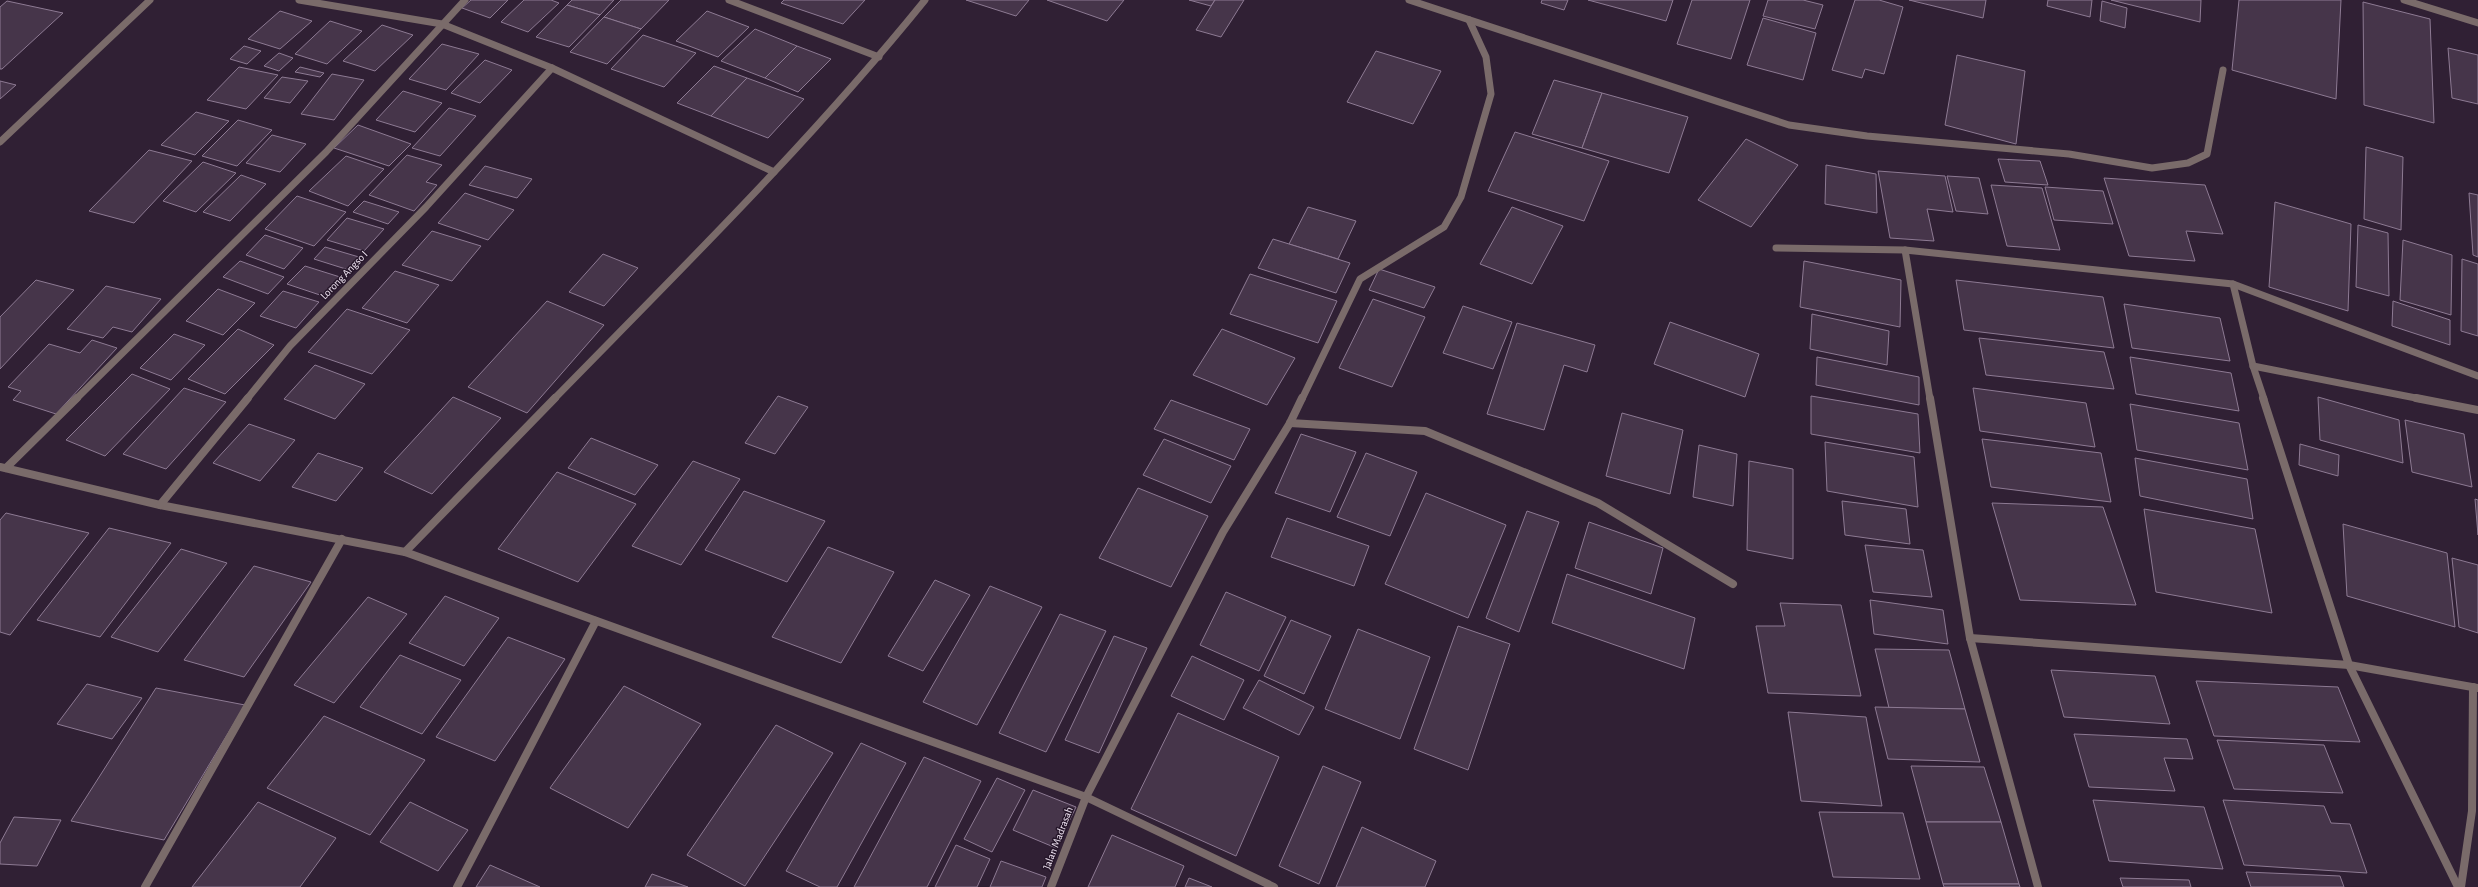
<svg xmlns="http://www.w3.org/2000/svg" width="2478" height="887" font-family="'Alegreya Sans',sans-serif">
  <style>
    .building { fill: #46354a; stroke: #8d7a93 }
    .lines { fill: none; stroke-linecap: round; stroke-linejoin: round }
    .minor-far1 { stroke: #7a6b6a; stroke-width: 7 }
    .minor { stroke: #7a6b6a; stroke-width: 8 }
    .labels { text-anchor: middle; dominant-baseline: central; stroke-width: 3; stroke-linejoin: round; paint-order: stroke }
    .street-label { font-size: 11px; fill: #f2e7f5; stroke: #26172a }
  </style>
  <rect width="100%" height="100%" fill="#302034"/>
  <g class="building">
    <path d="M471 0H508L490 18 462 8Z"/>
    <path d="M524 0H551L559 3 528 32 501 22Z"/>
    <path d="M572 0H614L600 15 567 5Z"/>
    <path d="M621 0H669L641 29 604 17Z"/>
    <path d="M784 0H865L843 24 781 3Z"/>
    <path d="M966 0H1029L1016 16Z"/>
    <path d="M1047 0H1124L1107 21Z"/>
    <path d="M1189 0H1215L1211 6Z"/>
    <path d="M1215 0H1244L1221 37 1196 30Z"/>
    <path d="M1542 0H1568L1564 10 1541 3Z"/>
    <path d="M1588 0H1673L1666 21Z"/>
    <path d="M1692 0H1750L1731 59 1677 44Z"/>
    <path d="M1768 0H1803L1823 5 1815 29 1763 16Z"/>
    <path d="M1855 0H1879L1903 7 1884 74 1865 69 1862 78 1832 70Z"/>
    <path d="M1909 0H1986L1983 18Z"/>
    <path d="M2048 0H2092L2090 17 2047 6Z"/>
    <path d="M2111 0H2201L2200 22Z"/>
    <path d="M2239 0H2341L2336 99 2232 70Z"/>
    <path d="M7 1 63 13 2 69H0V7Z"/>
    <path d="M2102 1 2127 8 2125 28 2100 21Z"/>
    <path d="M2363 2 2430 19 2434 123 2364 105Z"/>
    <path d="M567 5 600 15 569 47 536 37Z"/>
    <path d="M280 11 312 21 280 49 248 39Z"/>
    <path d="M707 11 749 27 718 57 676 41Z"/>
    <path d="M604 17 641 29 607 64 570 52Z"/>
    <path d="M1763 18 1816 33 1803 80 1747 65Z"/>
    <path d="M330 21 362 31 327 64 295 54Z"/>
    <path d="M382 25 413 35 375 71 343 61Z"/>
    <path d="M755 29 797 46 765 78 721 61Z"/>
    <path d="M643 35 696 53 664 87 611 69Z"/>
    <path d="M442 44 479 54 446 90 409 79Z"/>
    <path d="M244 46 261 51 247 64 230 59Z"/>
    <path d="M797 46 831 59 798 92 765 78Z"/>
    <path d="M2448 48 2478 55V104L2452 98Z"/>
    <path d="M1376 51 1441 71 1413 124 1347 102Z"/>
    <path d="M279 53 293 58 279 71 264 66Z"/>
    <path d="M1957 55 2025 71 2016 144 1945 125Z"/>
    <path d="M485 60 512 70 480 103 451 93Z"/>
    <path d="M714 66 747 78 711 116 677 103Z"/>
    <path d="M239 67 278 75 246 109 207 100Z"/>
    <path d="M300 67 324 73 320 77 295 72Z"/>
    <path d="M332 74 364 80 334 120 301 114Z"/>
    <path d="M282 77 308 81 290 103 264 98Z"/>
    <path d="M747 78 804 99 768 138 711 116Z"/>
    <path d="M1554 80 1602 93 1582 148 1532 134Z"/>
    <path d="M0 81 16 85 0 99Z"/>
    <path d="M403 91 442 103 415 132 376 120Z"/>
    <path d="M1602 93 1688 117 1669 173 1582 148Z"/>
    <path d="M449 108 476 116 440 156 412 148Z"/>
    <path d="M196 112 229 121 195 155 161 145Z"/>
    <path d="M238 120 272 130 237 166 202 156Z"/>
    <path d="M358 125 411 144 389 166 334 148Z"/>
    <path d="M1515 132 1609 161 1584 221 1488 191Z"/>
    <path d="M272 135 306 144 280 172 246 163Z"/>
    <path d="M1746 139 1798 165 1751 227 1698 200Z"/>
    <path d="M2366 147 2403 157 2401 230 2364 219Z"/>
    <path d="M149 150 192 161 134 223 89 211Z"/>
    <path d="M407 155 442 165 426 182 437 185 414 211 369 195Z"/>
    <path d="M346 156 384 169 348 206 309 191Z"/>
    <path d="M1998 159 2040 161 2048 185 2005 182Z"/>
    <path d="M203 162 236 173 196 212 163 201Z"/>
    <path d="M1826 165 1876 174 1877 213 1825 204Z"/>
    <path d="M485 166 532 179 517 198 469 185Z"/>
    <path d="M1878 171 1945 176 1953 212 1927 209 1934 241 1890 238Z"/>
    <path d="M241 175 266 184 230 221 203 212Z"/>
    <path d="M1947 176 1979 178 1988 214 1956 211Z"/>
    <path d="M2104 178 2205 185 2223 234 2186 231 2195 261 2129 256Z"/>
    <path d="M1991 185 2042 188 2060 250 2007 246Z"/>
    <path d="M2045 187 2103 191 2113 224 2054 220Z"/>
    <path d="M465 193 514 210 488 240 438 223Z"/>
    <path d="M2469 193 2478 195V257L2473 255Z"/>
    <path d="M297 196 346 212 314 246 265 229Z"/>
    <path d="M364 201 399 212 388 224 353 212Z"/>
    <path d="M2275 202 2351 224 2348 311 2269 287Z"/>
    <path d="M1308 207 1356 221 1338 259 1289 244Z"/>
    <path d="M1512 207 1563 226 1532 284 1480 264Z"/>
    <path d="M347 218 384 229 364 251 327 240Z"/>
    <path d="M2358 225 2388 233 2389 296 2356 287Z"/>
    <path d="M432 231 481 246 452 281 402 265Z"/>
    <path d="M265 235 303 248 284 269 246 255Z"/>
    <path d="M1273 239 1350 263 1336 293 1258 268Z"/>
    <path d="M2403 240 2452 255 2451 315 2400 300Z"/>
    <path d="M325 247 359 257 349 270 314 259Z"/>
    <path d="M603 254 638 268 604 306 569 292Z"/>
    <path d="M2462 259 2478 264V336L2461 331Z"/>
    <path d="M240 261 284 277 268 294 223 277Z"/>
    <path d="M1804 261 1901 280 1900 327 1800 307Z"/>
    <path d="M305 266 340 277 323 296 287 284Z"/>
    <path d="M1379 269 1435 287 1424 308 1369 290Z"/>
    <path d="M395 271 439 285 407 323 362 308Z"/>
    <path d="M1250 274 1337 301 1318 343 1230 314Z"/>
    <path d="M36 280 74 290 0 369V317Z"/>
    <path d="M1956 280 2103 297 2114 348 1964 330Z"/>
    <path d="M106 286 161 299 132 332 113 327 103 338 67 329Z"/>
    <path d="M218 289 255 303 223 335 186 321Z"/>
    <path d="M283 291 319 302 296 328 260 316Z"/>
    <path d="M1373 299 1425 317 1392 387 1339 368Z"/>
    <path d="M547 301 604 325 527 413 468 387Z"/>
    <path d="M2393 301 2450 320V345L2392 326Z"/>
    <path d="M2124 304 2220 318 2230 361 2132 348Z"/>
    <path d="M1463 306 1512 322 1493 369 1443 353Z"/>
    <path d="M347 309 410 330 372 374 308 352Z"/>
    <path d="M1812 314 1889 331 1887 365 1810 349Z"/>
    <path d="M1670 322 1759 354 1745 397 1654 364Z"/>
    <path d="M1517 323 1595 345 1587 372 1564 365 1544 430 1487 414Z"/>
    <path d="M238 329 274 345 225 394 188 379Z"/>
    <path d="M1222 329 1295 358 1267 405 1193 375Z"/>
    <path d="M174 334 205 345 171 380 140 368Z"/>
    <path d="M1979 338 2104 352 2114 389 1986 375Z"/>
    <path d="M92 340 117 348 56 414 13 400 21 391 8 387 49 344 80 353Z"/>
    <path d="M1817 357 1919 377V405L1816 385Z"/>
    <path d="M2130 357 2231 373 2239 411 2136 394Z"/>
    <path d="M315 365 365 384 335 419 284 399Z"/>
    <path d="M132 374 170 389 105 456 66 440Z"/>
    <path d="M184 388 226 402 166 469 123 454Z"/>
    <path d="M1973 388 2086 403 2095 447 1980 431Z"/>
    <path d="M778 396 808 407 775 454 745 443Z"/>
    <path d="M1811 396 1918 414 1920 453 1811 434Z"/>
    <path d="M453 397 501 418 432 494 384 472Z"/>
    <path d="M2318 397 2399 420 2403 463 2320 440Z"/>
    <path d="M1171 400 1250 429 1234 460 1154 429Z"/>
    <path d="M2130 404 2239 423 2248 470 2137 450Z"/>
    <path d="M1622 413 1683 430 1670 494 1606 476Z"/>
    <path d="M2405 420 2464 434 2472 487 2412 472Z"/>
    <path d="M249 424 295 440 260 481 213 463Z"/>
    <path d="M1301 434 1356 452 1330 512 1275 493Z"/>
    <path d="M591 438 658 465 635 495 568 468Z"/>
    <path d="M1164 439 1231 466 1211 503 1143 475Z"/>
    <path d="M1982 439 2101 453 2111 502 1991 487Z"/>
    <path d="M1825 442 1914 457 1918 507 1827 491Z"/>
    <path d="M2300 444 2339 455 2338 476 2299 465Z"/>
    <path d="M1699 445 1737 454 1733 506 1693 497Z"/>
    <path d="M318 453 363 468 336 501 292 487Z"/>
    <path d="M1366 453 1417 472 1390 536 1337 517Z"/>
    <path d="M2135 458 2247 479 2253 519 2140 496Z"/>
    <path d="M693 461 740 479 681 565 632 546Z"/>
    <path d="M1749 461 1793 469V559L1747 550Z"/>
    <path d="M557 472 636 504 578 582 498 549Z"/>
    <path d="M1138 488 1208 516 1171 587 1099 558Z"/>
    <path d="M744 491 825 521 787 582 705 550Z"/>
    <path d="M1426 493 1506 525 1468 618 1385 584Z"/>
    <path d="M2475 499 2478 500V535Z"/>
    <path d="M1842 501 1906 509 1910 544 1845 535Z"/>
    <path d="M1992 503 2103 507 2136 605 2020 600Z"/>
    <path d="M2144 509 2255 529 2272 613 2156 592Z"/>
    <path d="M1527 511 1559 522 1519 632 1486 618Z"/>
    <path d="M6 513 89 533 10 635 0 632V520Z"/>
    <path d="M1287 518 1369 546 1354 586 1271 557Z"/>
    <path d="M1589 522 1663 548 1651 594 1575 568Z"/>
    <path d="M2343 524 2447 553 2455 627 2347 596Z"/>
    <path d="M109 528 171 543 100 637 37 620Z"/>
    <path d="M1865 545 1923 550 1932 597 1873 592Z"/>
    <path d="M828 547 894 572 841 663 772 637Z"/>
    <path d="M181 549 227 563 158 652 111 637Z"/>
    <path d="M2452 558 2478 565V633L2459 627Z"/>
    <path d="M254 566 311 582 244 677 184 660Z"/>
    <path d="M1567 574 1695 618 1684 669 1552 623Z"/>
    <path d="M935 580 970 595 923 671 888 656Z"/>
    <path d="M990 586 1042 607 977 725 923 702Z"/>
    <path d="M1226 592 1286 617 1259 671 1200 645Z"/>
    <path d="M445 596 499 618 464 666 409 643Z"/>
    <path d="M368 597 407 614 334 703 294 685Z"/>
    <path d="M1870 600 1943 610 1948 644 1874 634Z"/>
    <path d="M1780 603 1841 605 1861 696 1768 693 1756 626H1785Z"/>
    <path d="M1060 614 1106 631 1046 752 999 733Z"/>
    <path d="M1291 620 1331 636 1304 694 1264 676Z"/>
    <path d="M1458 626 1510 644 1468 770 1414 749Z"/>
    <path d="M1358 629 1430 657 1400 739 1325 709Z"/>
    <path d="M1114 636 1147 648 1099 753 1065 740Z"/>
    <path d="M508 637 565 659 495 761 436 737Z"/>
    <path d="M1875 649 1949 650 1965 709 1889 708Z"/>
    <path d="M400 655 461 680 422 734 360 707Z"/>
    <path d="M1192 656 1244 680 1224 720 1171 696Z"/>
    <path d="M2051 670 2155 676 2170 724 2064 717Z"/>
    <path d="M1259 680 1314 707 1299 735 1243 708Z"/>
    <path d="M2196 681 2338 687 2360 742 2214 736Z"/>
    <path d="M87 684 142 698 112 739 57 724Z"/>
    <path d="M624 686 701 724 628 828 550 788Z"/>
    <path d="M156 688 245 705 164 840 71 821Z"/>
    <path d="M1875 707 1965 709 1980 762 1888 759Z"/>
    <path d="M1788 712 1866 717 1882 806 1801 801Z"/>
    <path d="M1178 713 1279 757 1236 856 1131 809Z"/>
    <path d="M324 716 425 760 370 835 267 788Z"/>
    <path d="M776 725 833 753 745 886 687 855Z"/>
    <path d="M2074 734 2187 739 2193 759 2164 758 2175 791 2089 787Z"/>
    <path d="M2217 740 2324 745 2343 793 2234 789Z"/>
    <path d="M861 743 906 763 837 887H820L786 871Z"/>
    <path d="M924 757 981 781 927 887H854Z"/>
    <path d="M1323 766 1361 782 1319 884 1279 866Z"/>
    <path d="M1911 766 1984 767 2001 822H1926Z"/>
    <path d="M997 778 1025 790 992 852 964 839Z"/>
    <path d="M1033 790 1076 807 1056 848 1013 830Z"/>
    <path d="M2093 800 2204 807 2223 869 2109 861Z"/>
    <path d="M2223 800 2324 806 2331 823 2350 824 2367 873 2244 865Z"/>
    <path d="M258 802 336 838 300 887H192Z"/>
    <path d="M410 802 468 830 438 871 380 842Z"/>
    <path d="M1819 812 1903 813 1920 879 1833 877Z"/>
    <path d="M14 817 61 820 37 866 0 864V843Z"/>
    <path d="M1926 822H2001L2019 884H1943Z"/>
    <path d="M1362 827 1436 861 1425 887H1336Z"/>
    <path d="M1112 835 1184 866 1175 887H1088Z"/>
    <path d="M956 845 990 859 977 887H935Z"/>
    <path d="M1001 861 1046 877 1042 887H990Z"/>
    <path d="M490 865 540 887H476Z"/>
    <path d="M2246 872 2340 876 2344 887H2251Z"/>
    <path d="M652 874 688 887H645Z"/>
    <path d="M1189 878 1212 887H1185Z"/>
    <path d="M2120 878 2189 880 2191 887H2123Z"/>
    <path d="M1943 884H2019L2020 887H1944Z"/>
  </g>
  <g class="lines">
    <g class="minor-far1">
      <path d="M299 0 442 24 552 68 774 172"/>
      <path d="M729 0 879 57"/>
      <path d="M1409 0 1789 125 1867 136 2069 154 2152 168 2188 163 2207 154 2223 70"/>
      <path d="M2404 0 2478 23"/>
      <path d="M0 142 150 0"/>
      <path d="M1776 248 1905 250 2233 284 2478 376"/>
      <path d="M1905 250 1930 399"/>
      <path d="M2233 284 2253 366 2264 399"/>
      <path d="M2253 366 2421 399"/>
      <path d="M76 399 326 152 465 0"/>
      <path d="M247 399 290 346 426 207 552 68"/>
      <path d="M554 399C681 269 811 141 925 0"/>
      <path d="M1302 399 1360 279 1444 227 1461 197 1491 94 1486 57 1469 20"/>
    </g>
    <g class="minor">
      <path d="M1930 398 1970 638 2038 887"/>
      <path d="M2263 398 2349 665 2458 887"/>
      <path d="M2416 398 2478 410"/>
      <path d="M1290 423 1425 431 1598 503 1733 584"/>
      <path d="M0 467 160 505 405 552 1086 797 1274 887"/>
      <path d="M6 468 77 398"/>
      <path d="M160 505 248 398"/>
      <path d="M405 552 555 398"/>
      <path d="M1970 638 2349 665 2478 688"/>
      <path d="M145 887 342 539"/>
      <path d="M457 887 596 621"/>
      <path d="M1051 887 1086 797 1223 532 1290 423 1302 398"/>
      <path d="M2461 887 2472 811 2473 687"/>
    </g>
  </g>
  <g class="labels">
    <g class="street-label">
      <text transform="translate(344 275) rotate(-46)">Lorong Angso I</text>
      <text transform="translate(1058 838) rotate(-69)">Jalan Madrasah</text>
    </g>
  </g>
</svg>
